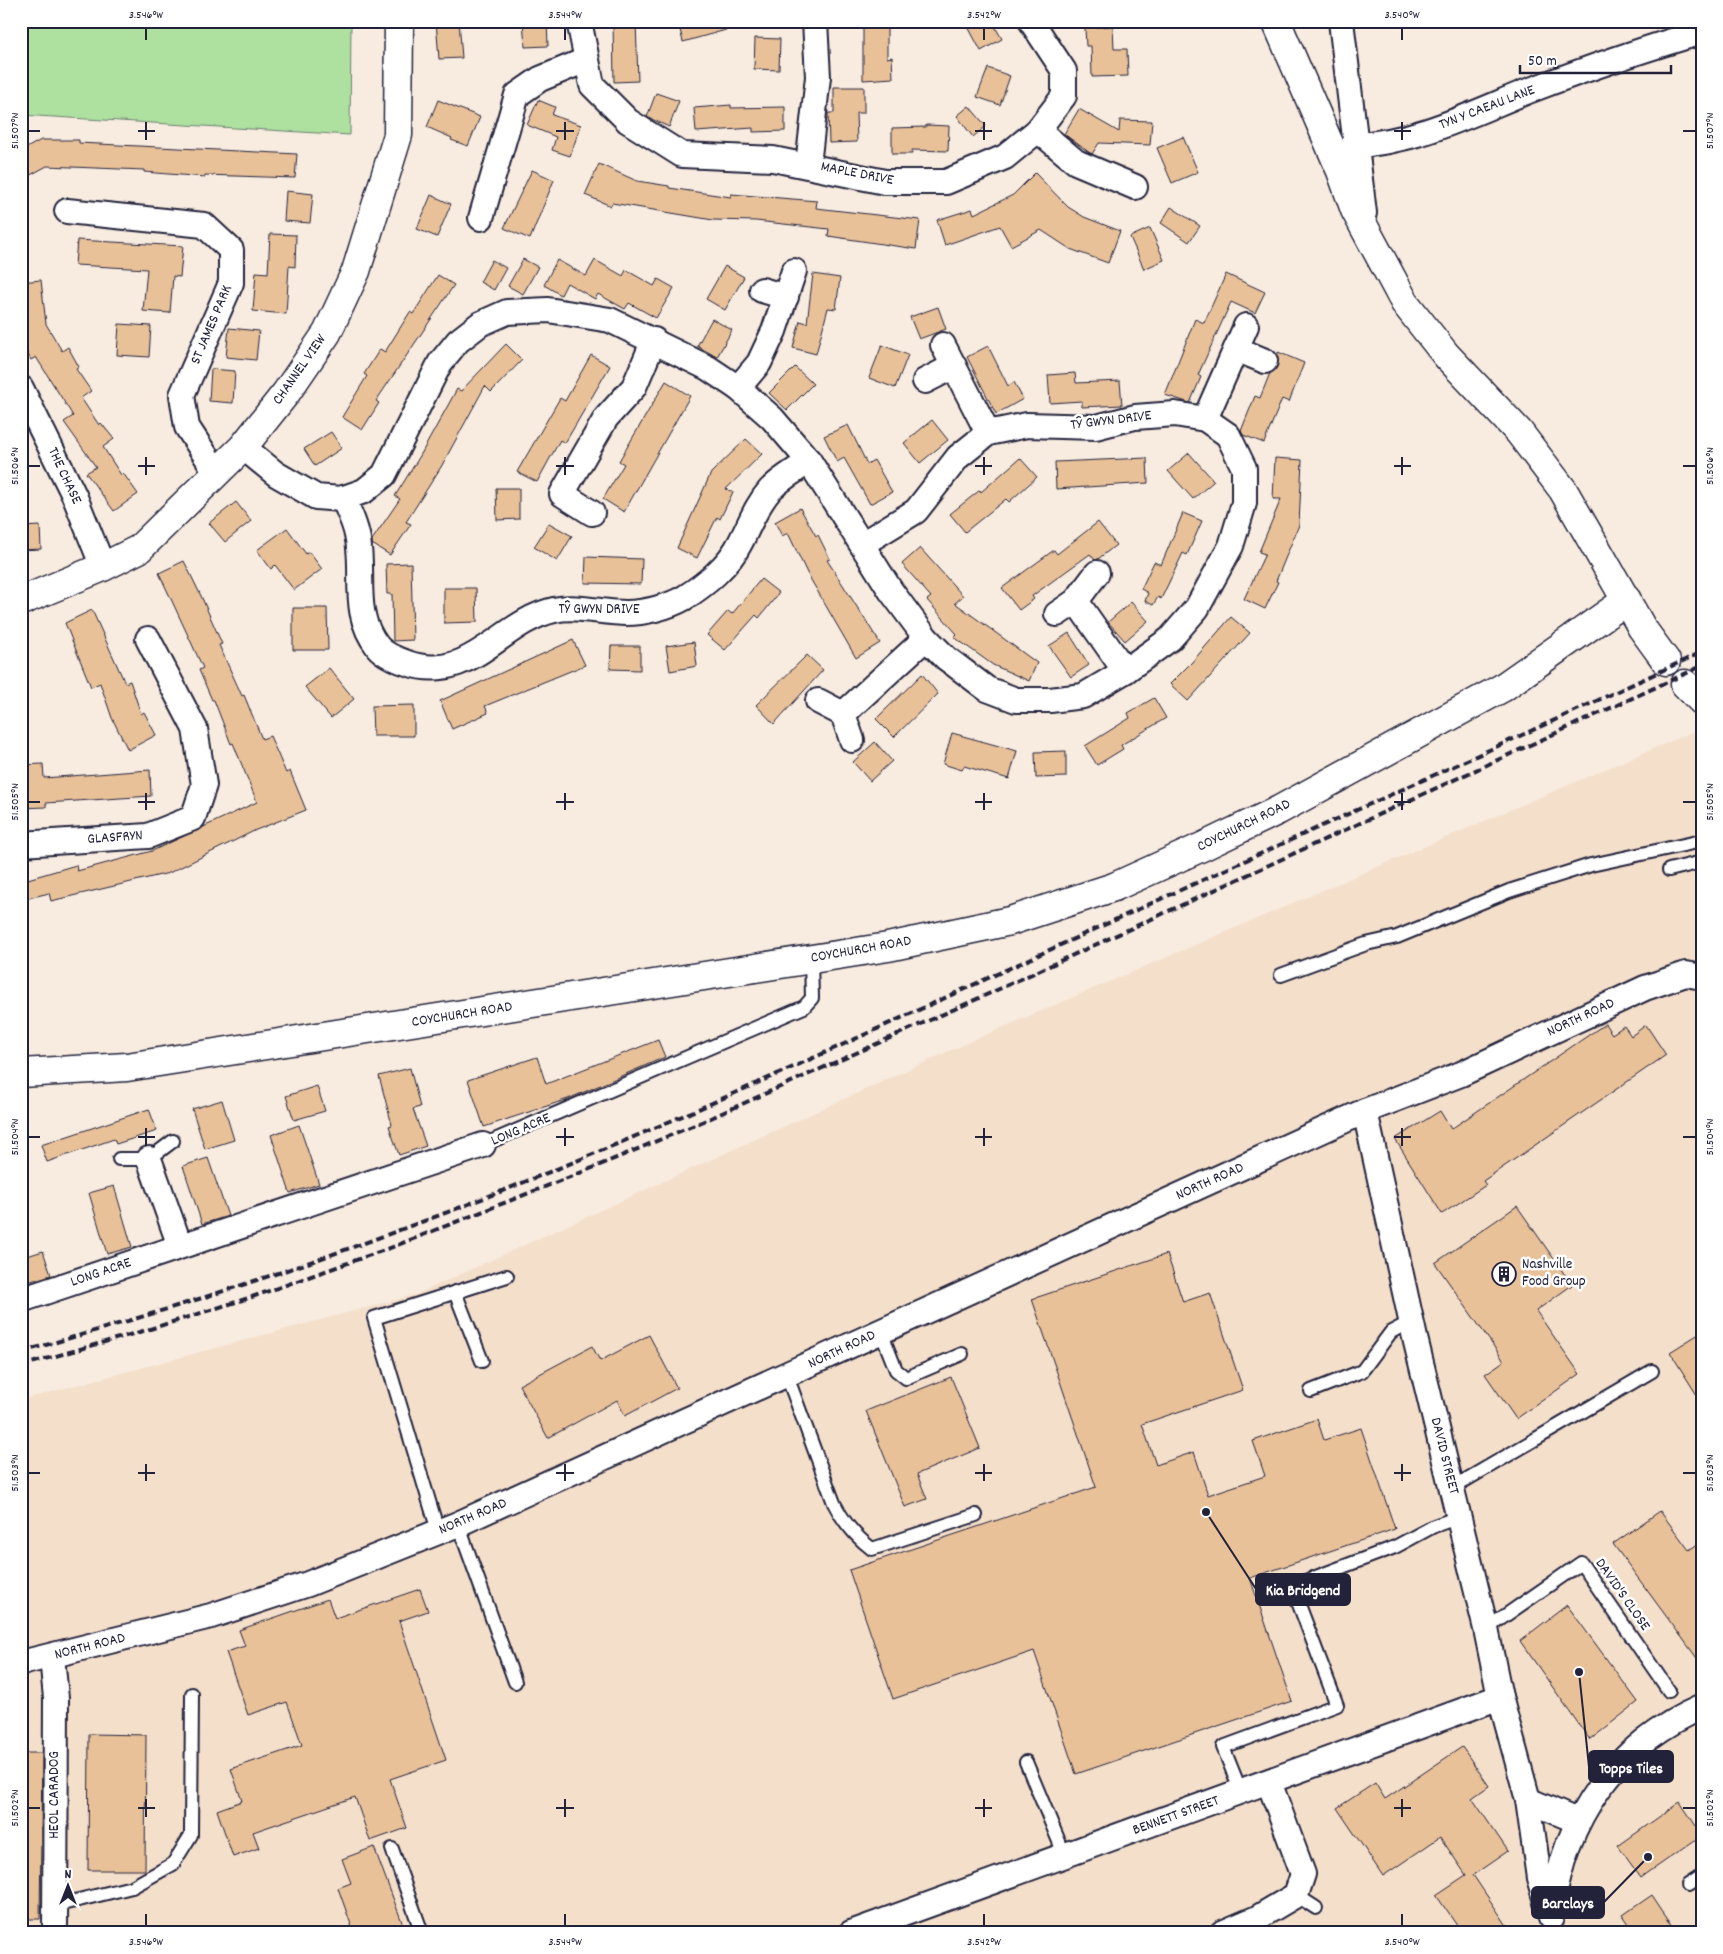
<svg xmlns="http://www.w3.org/2000/svg" width="1723" height="1954" font-family="Dekko,sans-serif">
  <style>
    .built { fill: #f4dfcb }
    .green { fill: #aee0a0; stroke: #68816e }
    .building { fill: #e9c199; stroke: #22223b }
    .lines { fill: none; stroke-linecap: round; stroke-linejoin: round }
    .lane-casing { stroke: #22223b; stroke-width: 16 }
    .street-casing { stroke: #22223b; stroke-width: 28 }
    .secondary-casing { stroke: #22223b; stroke-width: 31 }
    .lane { stroke: #fff; stroke-width: 12 }
    .street { stroke: #fff; stroke-width: 24 }
    .secondary { stroke: #fff; stroke-width: 28 }
    .rail { stroke: #22223b; stroke-width: 4; stroke-dasharray: 8 4; stroke-linecap: butt }
    .ticks { fill: none; stroke: #22223b; stroke-width: 2 }
    .labels { text-anchor: middle; dominant-baseline: central; stroke-width: 5; stroke-linejoin: round; paint-order: stroke }
    .street-label { font-size: 15px; fill: #22223b; stroke: #fff }
    .poi-label { font-size: 15px; fill: #22223b; stroke: #fff; text-anchor: start }
    .leader { fill: none; stroke: #22223b; stroke-width: 2 }
    .callout-dot { fill: #22223b; stroke: #fff; stroke-width: 2 }
    .callout { fill: #22223b; stroke: #22223b; stroke-width: 2 }
    .callout-label { font-size: 16px; text-anchor: middle; font-weight: bold; fill: #fff }
    .neatline { fill: none; stroke: #22223b; stroke-width: 2 }
    .ticks-label { font-size: 12px; text-anchor: middle; fill: #22223b }
  </style>
  <rect width="100%" height="100%" fill="#f8ece0"/>
  <filter id="ink" filterUnits="userSpaceOnUse"><feTurbulence type="fractalNoise" baseFrequency=".02" numOctaves="2"/><feDisplacementMap in="SourceGraphic" scale="10" xChannelSelector="R" yChannelSelector="G"/><feConvolveMatrix kernelMatrix="1 2 1 2 8 2 1 2 1" color-interpolation-filters="sRGB"/></filter>
  <g filter="url(#ink)">
    <path class="built" d="M1692 732 1702 739V1933H21V1400L417 1294 971 1041Z"/>
    <path class="green" d="M21 21H351L350 135 21 115Z"/>
    <g class="building">
      <path d="M436 21H459L462 58 439 59Z"/>
      <path d="M523 21H547L548 46 525 47Z"/>
      <path d="M613 21H636L638 81 614 82Z"/>
      <path d="M678 21H739L740 26 683 42Z"/>
      <path d="M863 21H887V58L892 57 893 78 863 80Z"/>
      <path d="M965 21H992L1002 39 981 51Z"/>
      <path d="M1113 26 1114 49H1127L1128 76 1092 77 1091 46H1086L1085 28Z"/>
      <path d="M755 38 780 39 779 70 754 69Z"/>
      <path d="M988 68 1010 76 1000 105 977 97Z"/>
      <path d="M834 87H864V113H856L857 142 829 143 828 113H834Z"/>
      <path d="M656 93 679 101 669 127 647 117Z"/>
      <path d="M438 100 480 117 468 146 451 140 452 138 427 127Z"/>
      <path d="M538 100 555 107 552 115 581 125 570 156 552 150 556 137 527 125Z"/>
      <path d="M731 105V108L785 107V131L753 132V128L696 132 694 108Z"/>
      <path d="M969 106 986 126 973 137 957 116Z"/>
      <path d="M1079 109 1119 132 1120 120 1152 121 1150 145 1099 143 1092 154 1090 153 1064 134Z"/>
      <path d="M926 125 949 126 948 151 912 150V154H892V128L926 127Z"/>
      <path d="M1183 137 1198 172 1172 183 1157 148Z"/>
      <path d="M41 140H79V143L297 154 295 178 205 175V177L144 172V170L47 166 21 180V151Z"/>
      <path d="M599 164 637 181 669 186V188L731 197V194L817 201 816 208 920 220 916 249 828 236 829 229 756 221 713 220 612 203 611 206 585 195Z"/>
      <path d="M532 170 554 180 530 239 504 228Z"/>
      <path d="M1035 173 1068 207 1084 217 1120 231 1108 263 1070 249 1041 230 1011 246 1000 226 945 245 937 220 972 209 974 214 1013 195Z"/>
      <path d="M286 191 313 194 310 223 284 221Z"/>
      <path d="M431 195 451 204 437 237 417 229Z"/>
      <path d="M1171 207 1200 226 1189 242 1161 223Z"/>
      <path d="M1150 228 1164 260 1144 269 1130 237Z"/>
      <path d="M270 234 296 235 295 267 289 266 286 314 253 311 256 272 268 273Z"/>
      <path d="M77 240 183 246 180 277 173 276 170 313 143 311 147 269 75 265Z"/>
      <path d="M523 259 538 267 523 294 508 286Z"/>
      <path d="M492 260 506 268 494 290 480 282Z"/>
      <path d="M557 260 586 276 595 260 623 276 626 270 654 286 658 279 674 288 656 318 629 303 625 309 598 294 595 299 567 283 561 295 544 285Z"/>
      <path d="M725 266 744 277 725 310 706 299Z"/>
      <path d="M813 274 840 278 836 309 828 308 816 354 793 348 800 321 807 323Z"/>
      <path d="M1226 274 1265 292 1255 313 1231 302 1198 375 1201 377 1190 403 1165 395 1195 319 1204 323Z"/>
      <path d="M438 275 454 285 376 401 379 403 362 430 342 417 367 376 364 374 380 349 385 352 410 312 413 314Z"/>
      <path d="M41 280 46 324 62 351 68 347 79 367 76 369 91 391 81 398 99 425 101 423 114 439 103 447 121 475 123 473 138 494 114 511 86 473 96 467 64 422 73 416 36 357 31 360 21 342V282Z"/>
      <path d="M938 307 946 329 919 339 910 317Z"/>
      <path d="M712 319 732 330 717 357 697 346Z"/>
      <path d="M119 324 151 326 149 357 117 355Z"/>
      <path d="M229 328 259 331 256 360 226 357Z"/>
      <path d="M506 344 522 360 491 392 485 386 441 467 406 522 411 524 390 555 372 544V540L400 499 395 496 420 456 457 389 461 391Z"/>
      <path d="M882 345 908 355 895 388 869 378Z"/>
      <path d="M988 346 1008 386 1014 382 1023 399 996 414 967 357Z"/>
      <path d="M1278 352 1304 363 1289 402 1282 399 1264 443 1243 435 1241 431 1255 396 1260 398 1270 373 1277 367Z"/>
      <path d="M591 355 610 366 565 443 560 440 537 482 517 472 560 398 565 401Z"/>
      <path d="M795 367 813 384 787 410 769 393Z"/>
      <path d="M211 369 235 371 233 403 209 401Z"/>
      <path d="M1075 373 1076 383 1120 381 1122 405 1082 407V401L1050 403 1048 375Z"/>
      <path d="M666 381 690 396 624 512 603 499 624 464 619 461Z"/>
      <path d="M932 420 948 440 920 463 904 443Z"/>
      <path d="M848 425 867 464 874 460 892 492 870 504 844 458 837 462 824 436Z"/>
      <path d="M331 432 342 448 315 466 304 449Z"/>
      <path d="M746 439 762 454 726 489 733 492 720 519 717 517 697 558 677 548 711 473Z"/>
      <path d="M1189 453 1214 481 1193 499 1168 471Z"/>
      <path d="M1020 458 1037 477 1009 502 1006 499 965 532 950 514 980 490 981 492Z"/>
      <path d="M1147 458 1148 483 1056 489 1055 462Z"/>
      <path d="M1275 458 1302 460 1299 525 1276 581 1278 582 1265 609 1244 599 1265 554 1259 552 1281 499H1273Z"/>
      <path d="M496 488H519V519L497 520Z"/>
      <path d="M236 502 251 521 225 542 209 523Z"/>
      <path d="M800 508 816 536 818 535 830 559 827 560 880 643 856 658 807 573 788 533 782 536 775 522Z"/>
      <path d="M1183 513 1202 521 1187 555 1183 553 1161 599 1158 597 1153 605 1145 601 1148 593 1141 589 1154 562 1161 565Z"/>
      <path d="M1098 522 1116 545 1098 559 1095 560 1090 554 1032 596 1034 599 1019 610 1002 588 1054 550 1057 554Z"/>
      <path d="M549 523 572 536 557 561 534 547Z"/>
      <path d="M40 526 41 549 21 550V527Z"/>
      <path d="M287 528 306 554 309 552 322 569 294 590 275 565 271 569 257 550Z"/>
      <path d="M920 548 963 596 955 603 1037 663 1029 681 993 665 954 637 957 634 927 600 931 597 902 564Z"/>
      <path d="M586 557 642 559 641 584 585 583Z"/>
      <path d="M184 561 202 598 222 644 219 645 242 696 244 695 262 739 270 736 286 773 290 771 306 810 256 830 169 873 51 901 49 893 21 900V881L76 865 77 871 152 851 257 802 233 743 231 744 214 700H212L199 670 203 668 159 573Z"/>
      <path d="M411 563 413 640 393 641 392 594H387L386 564Z"/>
      <path d="M761 579 779 593 759 618 756 615 725 650 707 635 728 611 732 614Z"/>
      <path d="M444 588H476L477 622 444 623Z"/>
      <path d="M1131 602 1148 621 1125 641 1108 622Z"/>
      <path d="M293 608H327L328 650H293Z"/>
      <path d="M92 610 125 683 130 681 141 714 144 712 156 735 128 750 112 718 100 683 91 687 65 623Z"/>
      <path d="M1231 617 1250 633 1188 701 1170 684 1192 662Z"/>
      <path d="M1069 633 1089 665 1071 677 1049 646Z"/>
      <path d="M573 640 585 665 485 706 488 713 452 729 440 701Z"/>
      <path d="M694 642 697 666 670 671 666 646Z"/>
      <path d="M611 646H640V670L610 669Z"/>
      <path d="M807 655 823 670 774 724 756 705Z"/>
      <path d="M329 668 354 699 331 718 305 687Z"/>
      <path d="M922 674 938 694 894 737 876 719Z"/>
      <path d="M1154 698 1166 718 1121 745 1123 749 1097 765 1085 746 1130 718 1128 713Z"/>
      <path d="M414 705V736H373L372 706Z"/>
      <path d="M952 733 1017 751 1009 779 964 766 962 770 943 764Z"/>
      <path d="M875 742 892 761 870 781 853 762Z"/>
      <path d="M1066 751V777L1036 778 1035 752Z"/>
      <path d="M43 764 44 778 150 770 151 796 46 803V807L21 808V765Z"/>
      <path d="M1605 1024 1612 1034 1624 1026 1631 1036 1646 1025 1666 1055 1483 1181 1486 1185 1442 1214 1395 1139 1440 1111 1451 1129Z"/>
      <path d="M658 1040 665 1057 568 1099 484 1127 468 1080 537 1057 546 1084Z"/>
      <path d="M410 1068 420 1107 413 1109 426 1146 399 1155 389 1126 392 1125 379 1076Z"/>
      <path d="M317 1086 325 1111 294 1120 286 1096Z"/>
      <path d="M222 1100 234 1140 205 1149 192 1109Z"/>
      <path d="M149 1109 157 1131 116 1144 114 1139 47 1162 41 1145Z"/>
      <path d="M299 1125 319 1184 290 1193 271 1135Z"/>
      <path d="M208 1158 228 1216 202 1224 183 1166Z"/>
      <path d="M114 1186 132 1247 107 1254 89 1193Z"/>
      <path d="M1517 1206 1572 1285 1536 1311 1580 1374 1516 1419 1485 1374 1504 1361 1435 1263Z"/>
      <path d="M43 1251 51 1275 21 1284V1258Z"/>
      <path d="M1167 1254 1183 1302 1210 1293 1243 1390 1142 1424 1156 1465 1194 1452 1208 1495 1265 1476 1253 1441 1317 1419 1324 1440 1361 1428 1395 1529 1250 1578 1292 1701 1076 1774 1034 1651 893 1699 849 1570 1096 1487 1032 1299Z"/>
      <path d="M1702 1332V1403L1670 1352Z"/>
      <path d="M649 1335 677 1388 625 1416 617 1400 548 1438 519 1385 592 1346 600 1361Z"/>
      <path d="M951 1377 980 1448 917 1474 927 1499 905 1507 866 1411Z"/>
      <path d="M1660 1511 1689 1550 1702 1541V1665L1613 1544Z"/>
      <path d="M420 1589 428 1611 399 1621 446 1760 390 1779 407 1828 370 1841 355 1797 253 1832 259 1848 233 1857 217 1810 242 1801 231 1769 302 1745 287 1702 248 1715 226 1652 245 1646 239 1630 328 1599 335 1618Z"/>
      <path d="M1567 1605 1638 1702 1590 1740 1520 1641Z"/>
      <path d="M89 1734 146 1735 145 1870H88Z"/>
      <path d="M1462 1747 1489 1786 1472 1798 1508 1851 1473 1875 1512 1933H1462L1436 1895 1466 1875 1440 1837 1383 1876 1337 1808 1375 1783 1385 1799Z"/>
      <path d="M21 1753H42L40 1919H21Z"/>
      <path d="M1680 1802 1702 1835 1641 1878 1618 1846Z"/>
      <path d="M374 1847 406 1933H354L338 1888 351 1883 342 1859Z"/>
      <path d="M1652 1895 1662 1910 1678 1933H1635L1623 1915Z"/>
    </g>
    <g class="lines">
      <g class="lane-casing">
        <g id="lane">
          <path d="M1669 870 1702 862"/>
          <path d="M1281 975 1366 944 1397 937 1509 891 1591 865 1702 841"/>
          <path d="M483 1145 804 1007 812 998 811 959"/>
          <path d="M119 1159H149L173 1141"/>
          <path d="M455 1292 482 1361"/>
          <path d="M881 1332 896 1370 906 1378 962 1354"/>
          <path d="M787 1376 834 1503C844 1523 855 1536 872 1549L976 1515"/>
          <path d="M1311 1391 1362 1371 1391 1332 1412 1321"/>
          <path d="M1452 1488 1652 1371"/>
          <path d="M458 1524 515 1682"/>
          <path d="M438 1531 374 1318 507 1276"/>
          <path d="M1486 1629 1581 1563 1669 1691"/>
          <path d="M1026 1762 1065 1856"/>
          <path d="M1241 1792 1223 1747 1337 1705 1292 1586 1395 1547 1434 1526 1459 1517"/>
          <path d="M392 1849 422 1933"/>
          <path d="M1688 1885 1702 1876"/>
          <path d="M1296 1895 1316 1908"/>
          <path d="M54 1906 132 1887 173 1864 191 1835 192 1694"/>
        </g>
      </g>
      <g class="street-casing">
        <g id="street">
          <path d="M579 21 592 85 628 121 682 155 773 159 885 182H946L1005 157 1038 130 1064 96V71L1031 21"/>
          <path d="M1341 21 1364 213"/>
          <path d="M1038 130 1076 162 1135 187"/>
          <path d="M1354 145C1415 143 1473 113 1528 91 1586 69 1643 49 1702 32"/>
          <path d="M808 165 818 77 815 21"/>
          <path d="M67 211 204 225 231 250V283L182 395 187 427 217 473"/>
          <path d="M481 218 517 95 540 79 586 60"/>
          <path d="M762 290 786 297"/>
          <path d="M943 345 988 433"/>
          <path d="M1236 349 1265 361"/>
          <path d="M925 381 954 366"/>
          <path d="M21 388 74 495 103 567"/>
          <path d="M738 388 759 363 774 331 794 271"/>
          <path d="M1205 419 1246 326"/>
          <path d="M243 447 276 474 316 497 341 499 364 491 384 475 440 363 458 341 480 324 507 312 548 310 610 320 708 368 738 388 772 418 809 461 891 591 926 638 946 658 987 689 1016 700H1050L1083 696 1125 671 1170 639 1197 608 1231 546 1244 503V468L1228 435 1205 419 1175 414 1135 417 1096 427 1027 425 988 433 958 457 916 511 862 544"/>
          <path d="M343 498C350 514 358 530 359 548 363 583 353 615 378 647 385 655 398 660 407 663 470 685 500 622 554 610 577 605 602 613 626 613 644 613 668 607 684 598 705 585 729 565 740 543 750 524 756 506 770 490 780 479 797 470 809 461"/>
          <path d="M592 513 562 494 606 418 634 387 654 340"/>
          <path d="M1076 601 1125 671"/>
          <path d="M1057 614 1076 601 1097 573"/>
          <path d="M818 701 843 714 852 740"/>
          <path d="M843 714 926 638"/>
          <path d="M21 844 148 836 193 818 204 785 195 729 148 639"/>
          <path d="M1365 1111 1415 1338 1486 1629 1500 1697 1528 1800 1539 1878 1551 1918"/>
          <path d="M149 1159 180 1246"/>
          <path d="M21 1300 483 1145"/>
          <path d="M52 1657 56 1698 55 1933"/>
          <path d="M21 1663 211 1616 308 1584 458 1524 1365 1111 1461 1074 1645 988 1686 974 1702 977"/>
          <path d="M1528 1800 1577 1821"/>
          <path d="M1552 1911C1564 1818 1615 1745 1702 1707"/>
          <path d="M851 1933 1500 1697"/>
          <path d="M1222 1933 1257 1918 1296 1895 1303 1874 1269 1782"/>
        </g>
      </g>
      <g class="secondary-casing">
        <g id="secondary">
          <path d="M1276 21 1341 171 1355 210 1405 303 1446 355 1519 432 1563 490 1642 628 1666 661"/>
          <path d="M21 601 103 567 139 549 243 447 286 393 327 333 356 271 398 135 399 21"/>
          <path d="M1685 684 1702 701"/>
          <path d="M21 1073 127 1067 888 947 1010 921 1114 887 1204 846 1279 810 1502 688 1627 600"/>
        </g>
      </g>
      <use href="#lane" class="lane"/>
      <use href="#street" class="street"/>
      <use href="#secondary" class="secondary"/>
      <g class="rail">
        <path d="M21 1352C150 1316 279 1275 405 1228 631 1145 850 1041 1069 941 1280 844 1492 750 1702 652"/>
        <path d="M21 1366 150 1329 252 1297 390 1248 595 1167 704 1121 986 995 1702 666"/>
      </g>
    </g>
  </g>
  <path class="ticks" d="M146 28V40M565 28V40M984 28V40M1402 28V40M146 122V140M565 122V140M984 122V140M1402 122V140M28 131H40M138 131H155M556 131H574M975 131H992M1394 131H1411M1683 131H1696M146 457V475M565 457V475M984 457V475M1402 457V475M28 466H40M138 466H155M556 466H574M975 466H992M1394 466H1411M1683 466H1696M146 793V810M565 793V810M984 793V810M1402 793V810M28 802H40M138 802H155M556 802H574M975 802H992M1394 802H1411M1683 802H1696M146 1128V1146M565 1128V1146M984 1128V1146M1402 1128V1146M28 1137H40M138 1137H155M556 1137H574M975 1137H992M1394 1137H1411M1683 1137H1696M146 1464V1481M565 1464V1481M984 1464V1481M1402 1464V1481M28 1473H40M138 1473H155M556 1473H574M975 1473H992M1394 1473H1411M1683 1473H1696M146 1799V1817M565 1799V1817M984 1799V1817M1402 1799V1817M28 1808H40M138 1808H155M556 1808H574M975 1808H992M1394 1808H1411M1683 1808H1696M146 1914V1926M565 1914V1926M984 1914V1926M1402 1914V1926"/>
  <defs>
    <g id="building-ring" transform="scale(1.25)"><circle r="9.5" fill="#fff" stroke="#22223b" stroke-width="1.5"/><path d="M-4-6H4V6H1V3H-1V6H-4ZM-2.5-4.3h1.7v1.8h-1.7ZM.8-4.3h1.7v1.8H.8ZM-2.5-1h1.7V.8h-1.7ZM.8-1h1.7V.8H.8Z" fill="#22223b"/></g>
  </defs>
  <g fill-rule="evenodd">
    <use href="#building-ring" x="1504" y="1274"/>
  </g>
  <g class="labels">
    <g class="street-label">
      <text transform="translate(1487 108) rotate(-21)">TYN Y CAEAU LANE</text>
      <text transform="translate(857 174) rotate(11)">MAPLE DRIVE</text>
      <text transform="translate(212 325) rotate(-67)">ST JAMES PARK</text>
      <text transform="translate(300 370) rotate(-55)">CHANNEL VIEW</text>
      <text transform="translate(1111 421) rotate(-7)">TŶ GWYN DRIVE</text>
      <text transform="translate(64 476) rotate(65)">THE CHASE</text>
      <text x="599" y="610">TŶ GWYN DRIVE</text>
      <text transform="translate(1244 826) rotate(-26)">COYCHURCH ROAD</text>
      <text transform="translate(115 838) rotate(-4)">GLASFRYN</text>
      <text transform="translate(861 950) rotate(-10)">COYCHURCH ROAD</text>
      <text transform="translate(462 1015) rotate(-9)">COYCHURCH ROAD</text>
      <text transform="translate(1581 1018) rotate(-25)">NORTH ROAD</text>
      <text transform="translate(521 1130) rotate(-23)">LONG ACRE</text>
      <text transform="translate(1210 1182) rotate(-24)">NORTH ROAD</text>
      <text transform="translate(101 1273) rotate(-19)">LONG ACRE</text>
      <text transform="translate(842 1350) rotate(-25)">NORTH ROAD</text>
      <text transform="translate(1444 1456) rotate(76)">DAVID STREET</text>
      <text transform="translate(473 1517) rotate(-23)">NORTH ROAD</text>
      <text transform="translate(1622 1595) rotate(55)">DAVID'S CLOSE</text>
      <text transform="translate(90 1647) rotate(-14)">NORTH ROAD</text>
      <text transform="translate(55 1795) rotate(-90)">HEOL CARADOG</text>
      <text transform="translate(1176 1816) rotate(-20)">BENNETT STREET</text>
    </g>
    <g class="poi-label">
      <text x="1522" y="1265">Nashville<tspan x="1522" dy="17">Food Group</tspan></text>
    </g>
  </g>
  <path class="leader" d="M1206 1512L1256 1589M1579 1672L1589 1767M1648 1857L1604 1902"/>
  <g class="callout-dot">
    <circle cx="1206" cy="1512" r="5"/>
    <circle cx="1579" cy="1672" r="5"/>
    <circle cx="1648" cy="1857" r="5"/>
  </g>
  <g class="callout">
    <rect x="1256" y="1574" width="94" height="31" rx="5"/>
    <rect x="1589" y="1751" width="84" height="31" rx="5"/>
    <rect x="1532" y="1887" width="72" height="31" rx="5"/>
  </g>
  <g class="callout-label">
    <text x="1303" y="1595">Kia Bridgend</text>
    <text x="1631" y="1773">Topps Tiles</text>
    <text x="1568" y="1908">Barclays</text>
  </g>
  <rect width="1723" height="1954" fill="none" stroke="#fff" stroke-width="55"/>
  <g transform="translate(68 1886)" stroke="#ffffff" stroke-width="4" paint-order="stroke">
  <path d="M0-4L9 19L0 12L-9 19Z" fill="#22223b"/>
  <text y="-8" font-size="14" font-weight="bold" text-anchor="middle" fill="#22223b">N</text>
  </g>
  <path d="M1520 65v8h151v-8" fill="none" stroke="#22223b" stroke-width="2.5"/>
  <text x="1528" y="65" font-size="15" fill="#22223b" stroke="#ffffff" stroke-width="4" paint-order="stroke">50 m</text>
  <rect x="28" y="28" width="1668" height="1898" class="neatline"/>
  <g class="ticks-label">
    <text x="146" y="18">3.546°W</text>
    <text x="565" y="18">3.544°W</text>
    <text x="984" y="18">3.542°W</text>
    <text x="1402" y="18">3.540°W</text>
    <text transform="translate(14 131) rotate(-90)" y="4">51.507°N</text>
    <text transform="translate(1709 131) rotate(-90)" y="4">51.507°N</text>
    <text transform="translate(14 466) rotate(-90)" y="4">51.506°N</text>
    <text transform="translate(1709 466) rotate(-90)" y="4">51.506°N</text>
    <text transform="translate(14 802) rotate(-90)" y="4">51.505°N</text>
    <text transform="translate(1709 802) rotate(-90)" y="4">51.505°N</text>
    <text transform="translate(14 1137) rotate(-90)" y="4">51.504°N</text>
    <text transform="translate(1709 1137) rotate(-90)" y="4">51.504°N</text>
    <text transform="translate(14 1473) rotate(-90)" y="4">51.503°N</text>
    <text transform="translate(1709 1473) rotate(-90)" y="4">51.503°N</text>
    <text transform="translate(14 1808) rotate(-90)" y="4">51.502°N</text>
    <text transform="translate(1709 1808) rotate(-90)" y="4">51.502°N</text>
    <text x="146" y="1945">3.546°W</text>
    <text x="565" y="1945">3.544°W</text>
    <text x="984" y="1945">3.542°W</text>
    <text x="1402" y="1945">3.540°W</text>
  </g>
</svg>
